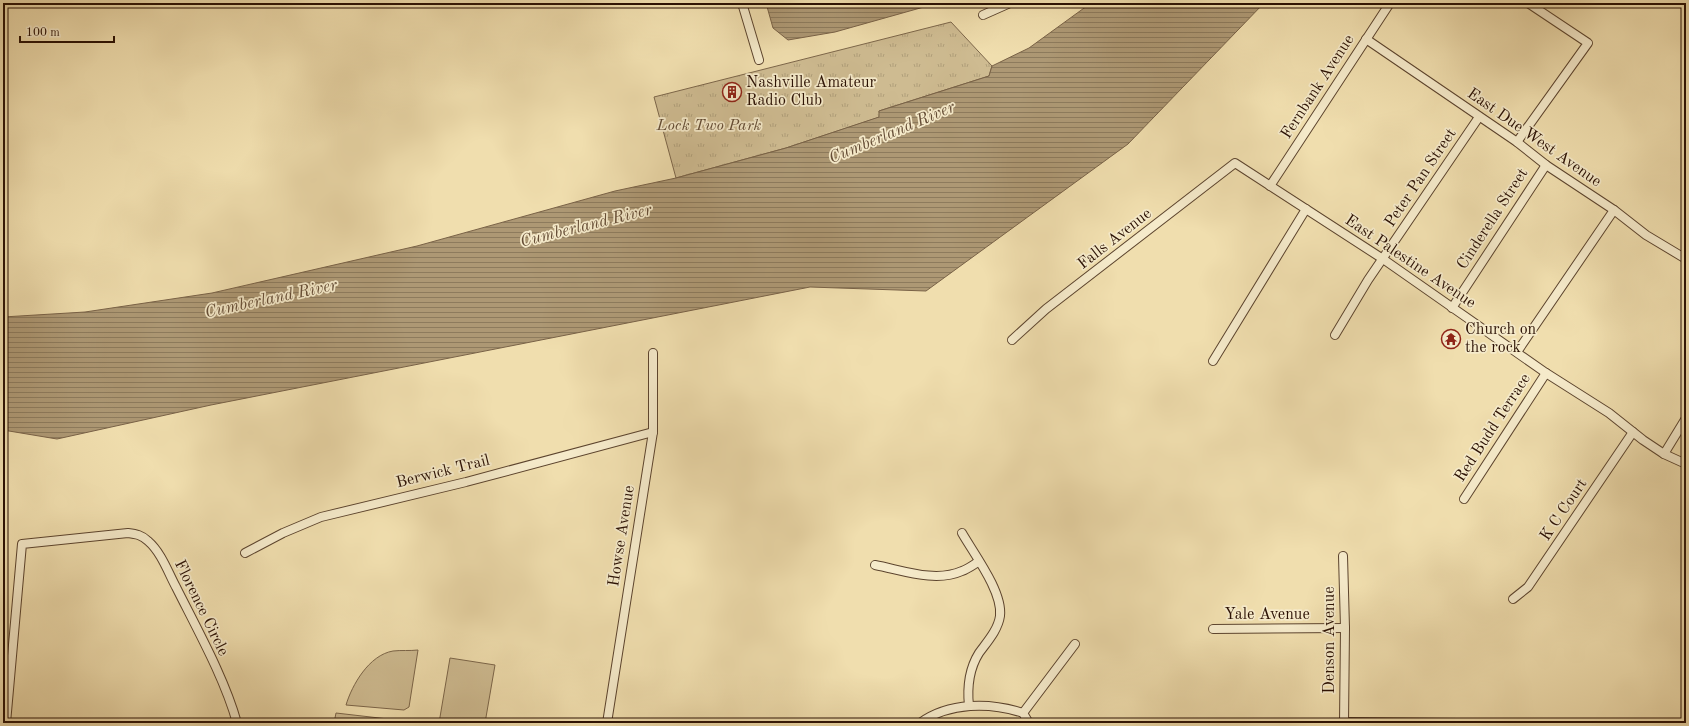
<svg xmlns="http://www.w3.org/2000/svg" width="1689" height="726" font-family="'Old Standard TT',serif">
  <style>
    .grass { fill: url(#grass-tufts); stroke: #7c664a }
    .pitch { fill: #cebb91; stroke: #7c664a }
    .water { fill: url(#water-rules); stroke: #796247 }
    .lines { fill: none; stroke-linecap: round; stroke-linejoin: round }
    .street-casing { stroke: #5c442e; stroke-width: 10 }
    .street { stroke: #f5eaca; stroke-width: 8 }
    .labels { text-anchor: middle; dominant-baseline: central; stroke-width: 3.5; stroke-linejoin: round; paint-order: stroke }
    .poi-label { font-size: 16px; fill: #2a1003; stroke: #f5eaca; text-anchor: start }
    .street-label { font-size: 16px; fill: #2a1003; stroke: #f5eaca }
    .park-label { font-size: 16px; font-style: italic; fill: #634c35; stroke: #f5eaca }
    .water-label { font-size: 17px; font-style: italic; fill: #654d36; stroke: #f5eaca }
  </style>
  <defs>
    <pattern id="grass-tufts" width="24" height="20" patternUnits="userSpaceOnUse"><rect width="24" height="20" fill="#cebb91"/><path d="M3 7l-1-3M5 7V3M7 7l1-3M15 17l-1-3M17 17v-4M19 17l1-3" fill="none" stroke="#b1a07b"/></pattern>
    <pattern id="water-rules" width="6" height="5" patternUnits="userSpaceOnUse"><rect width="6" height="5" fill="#ad9874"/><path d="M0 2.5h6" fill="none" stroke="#8d7b5d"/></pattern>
  </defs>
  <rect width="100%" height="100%" fill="#f0deae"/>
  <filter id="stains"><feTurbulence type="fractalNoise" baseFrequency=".005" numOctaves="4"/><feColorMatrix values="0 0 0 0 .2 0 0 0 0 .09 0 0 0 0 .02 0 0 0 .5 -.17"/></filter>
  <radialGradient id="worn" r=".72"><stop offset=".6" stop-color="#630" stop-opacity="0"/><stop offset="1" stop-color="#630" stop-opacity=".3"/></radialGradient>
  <path class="grass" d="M951 22 992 66 989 76 879 111 880 117 786 148 676 178 654 97Z"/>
  <g class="pitch">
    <path d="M418 650 409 707 404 710 346 705C352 685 369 655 393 651 401 650 410 651 418 650Z"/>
    <path d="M450 658 495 665 485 723H439Z"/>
    <path d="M336 713 414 722 415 723H334Z"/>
  </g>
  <g class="water">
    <path d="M766 3H938L835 32 788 40 773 28Z"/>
    <path d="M1091 3H1264L1128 144 926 291 810 287 211 405 57 439 3 430V317L85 312 212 293 417 246 615 191 676 178 786 148 879 117V111L989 76 992 66 1029 48Z"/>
  </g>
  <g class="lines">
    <g class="street-casing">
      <g id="street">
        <path d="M742 3 759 60"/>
        <path d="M983 15 1010 3"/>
        <path d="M1366 39 1517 142 1546 165 1614 210 1646 235 1686 259"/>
        <path d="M1517 142 1588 43 1528 3"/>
        <path d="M1270 186 1390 3"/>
        <path d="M1452 308 1546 165"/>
        <path d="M1335 335 1368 280 1479 117"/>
        <path d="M1012 340 1046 309 1235 163 1383 259 1546 373 1609 413 1643 440 1664 454 1686 464"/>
        <path d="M1517 352 1614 210"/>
        <path d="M1213 361 1306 209"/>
        <path d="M1664 454 1686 418"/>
        <path d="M1464 499 1546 373"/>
        <path d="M962 533C974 554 1003 592 1000 616 998 630 987 642 979 653 969 669 967 687 969 706"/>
        <path d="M245 553 283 533 321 517 466 482 653 432"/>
        <path d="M1343 556 1345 628 1344 723"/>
        <path d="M875 565C902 570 935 583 962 571 968 569 973 565 978 562"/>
        <path d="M1513 599 1528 587 1633 432"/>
        <path d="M1213 629 1345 628"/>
        <path d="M1023 713 1075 644"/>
        <path d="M1344 722 1458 723"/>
        <path d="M6 723 22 544 128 533C136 534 142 535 148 541 161 552 168 572 176 587 197 629 225 679 237 723"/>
        <path d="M607 723 653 432V353"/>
        <path d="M920 723C949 702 990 702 1023 713L1029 723"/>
        <path d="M1599 723H1684"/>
      </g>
    </g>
    <use href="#street" class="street"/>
  </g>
  <defs>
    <g id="building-ring" transform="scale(1)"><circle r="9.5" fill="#f5eaca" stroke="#8f2418" stroke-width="1.5"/><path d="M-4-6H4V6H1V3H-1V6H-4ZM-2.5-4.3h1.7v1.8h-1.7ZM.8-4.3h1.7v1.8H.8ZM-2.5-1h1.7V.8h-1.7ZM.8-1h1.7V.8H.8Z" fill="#8f2418"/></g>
    <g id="temple-ring" transform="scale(1)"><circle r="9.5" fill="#f5eaca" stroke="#8f2418" stroke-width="1.5"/><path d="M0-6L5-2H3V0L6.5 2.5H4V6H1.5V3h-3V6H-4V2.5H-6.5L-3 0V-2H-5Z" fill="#8f2418"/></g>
  </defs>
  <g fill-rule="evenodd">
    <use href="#building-ring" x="732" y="92"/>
    <use href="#temple-ring" x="1451" y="339"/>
  </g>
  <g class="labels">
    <g class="poi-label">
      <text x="746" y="83">Nashville Amateur<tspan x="746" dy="18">Radio Club</tspan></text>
      <text x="1465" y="330">Church on<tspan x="1465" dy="18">the rock</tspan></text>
    </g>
    <g class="street-label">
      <text transform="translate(1318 87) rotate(-57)">Fernbank Avenue</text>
      <text transform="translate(1534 138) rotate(35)">East Due West Avenue</text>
      <text transform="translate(1421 178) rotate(-56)">Peter Pan Street</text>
      <text transform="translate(1493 219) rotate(-57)">Cinderella Street</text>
      <text transform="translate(1115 239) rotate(-38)">Falls Avenue</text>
      <text transform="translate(1410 262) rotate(34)">East Palestine Avenue</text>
      <text transform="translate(1493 428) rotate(-57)">Red Budd Terrace</text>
      <text transform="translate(443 472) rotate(-14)">Berwick Trail</text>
      <text transform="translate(1564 510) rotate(-56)">K C Court</text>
      <text transform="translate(622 536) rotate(-81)">Howse Avenue</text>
      <text transform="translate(201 608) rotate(64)">Florence Circle</text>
      <text x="1267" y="615">Yale Avenue</text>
      <text transform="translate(1330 640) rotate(-90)">Denson Avenue</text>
    </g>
    <g class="park-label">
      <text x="709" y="126">Lock Two Park</text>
    </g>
    <g class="water-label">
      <text transform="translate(892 133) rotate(-23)">Cumberland River</text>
      <text transform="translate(586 226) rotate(-14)">Cumberland River</text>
      <text transform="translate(271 299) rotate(-12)">Cumberland River</text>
    </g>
  </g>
  <rect width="1689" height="726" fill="none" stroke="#f0deae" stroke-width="16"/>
  <rect x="4" y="4" width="1681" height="718" fill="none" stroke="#2a1003" stroke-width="2"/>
  <rect x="8" y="8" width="1673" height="710" fill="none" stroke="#2a1003"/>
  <path d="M20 36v6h94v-6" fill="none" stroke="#2a1003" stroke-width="2"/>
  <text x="26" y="36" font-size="12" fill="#2a1003" stroke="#f5eaca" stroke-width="3" paint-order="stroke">100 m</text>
  <rect width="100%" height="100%" filter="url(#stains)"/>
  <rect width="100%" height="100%" fill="url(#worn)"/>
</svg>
